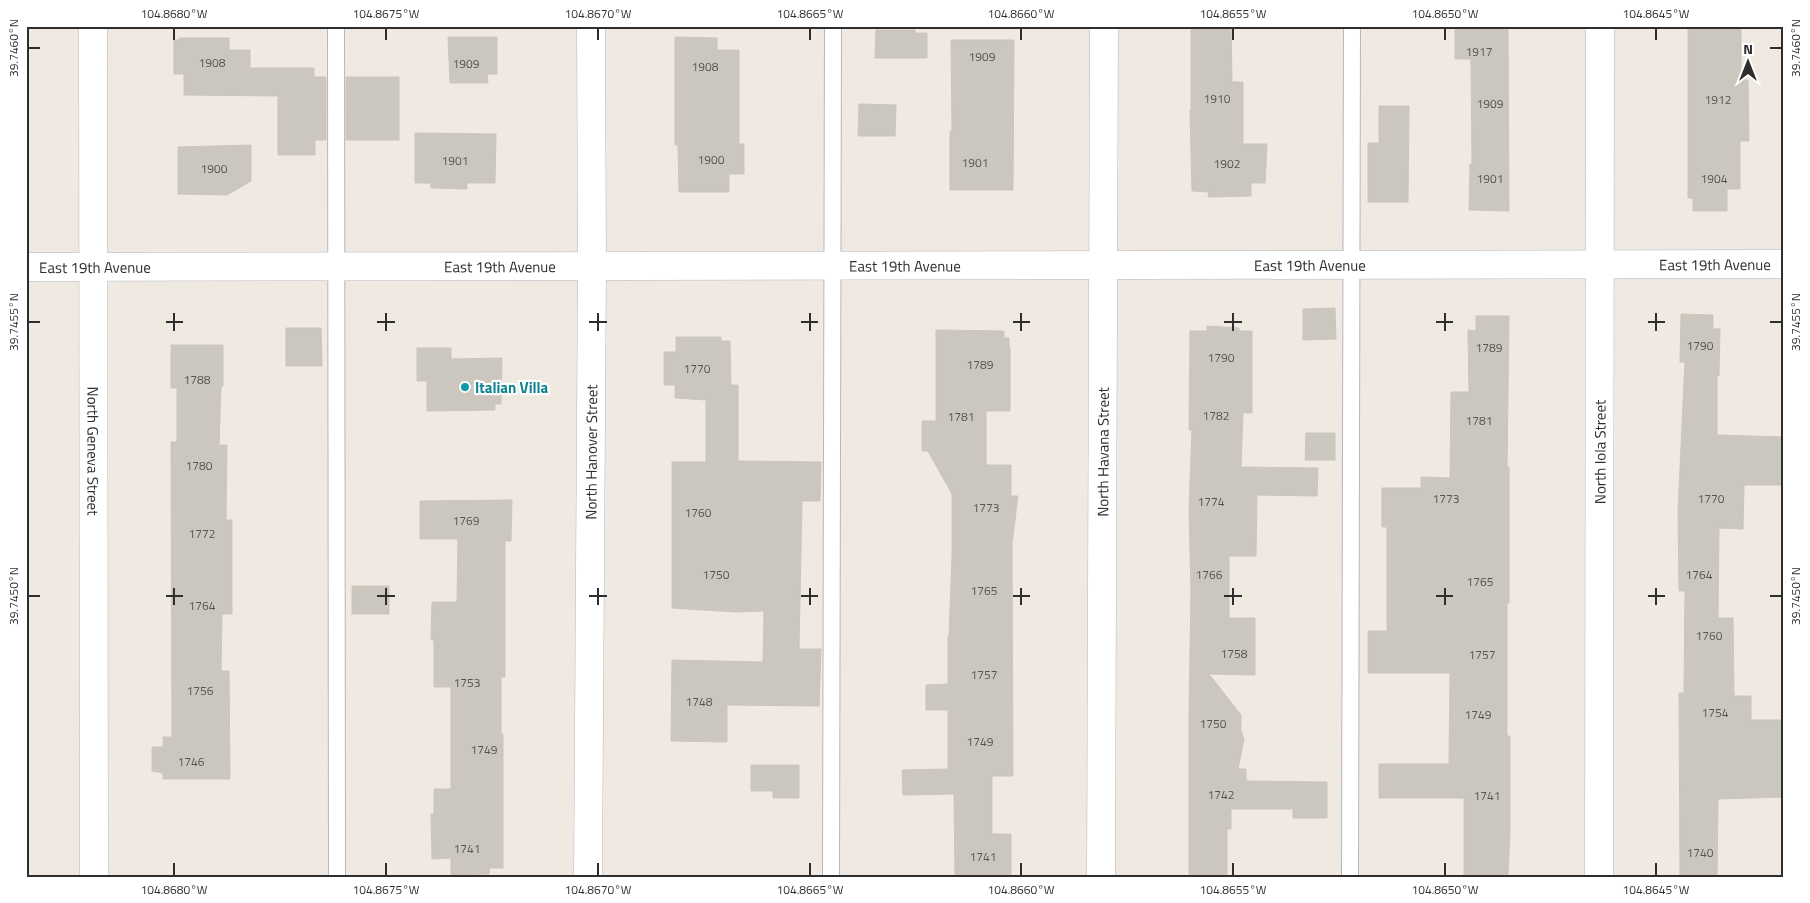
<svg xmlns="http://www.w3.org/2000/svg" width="1810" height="903" font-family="'Titillium Web',sans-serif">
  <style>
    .building { fill: #cbc7bf; stroke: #cbc5ba }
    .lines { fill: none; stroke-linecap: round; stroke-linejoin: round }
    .lane-casing { stroke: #b4b7c1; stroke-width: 18 }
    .street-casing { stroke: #b4b7c1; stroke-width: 29 }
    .secondary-casing { stroke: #b4b7c1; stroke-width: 29 }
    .lane { stroke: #fff; stroke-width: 16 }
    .street { stroke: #fff; stroke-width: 28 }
    .secondary { stroke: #fff; stroke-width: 28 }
    .ticks { fill: none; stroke: #2e2e2e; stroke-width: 2 }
    .culture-dot { fill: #0f9aa8; stroke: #fff; stroke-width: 2 }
    .labels { text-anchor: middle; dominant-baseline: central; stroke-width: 4.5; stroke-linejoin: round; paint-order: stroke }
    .number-label { font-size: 12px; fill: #555452 }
    .street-label { font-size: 15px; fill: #2e2e2e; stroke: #fff }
    .culture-label { font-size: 15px; font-weight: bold; fill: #0d838f; stroke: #fff; text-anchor: start }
    .neatline { fill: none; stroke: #2e2e2e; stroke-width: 2 }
    .ticks-label { font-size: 12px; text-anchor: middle; fill: #2e2e2e }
  </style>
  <rect width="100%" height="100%" fill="#efe9e1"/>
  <g class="building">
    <path d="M1191 26H1231L1232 82H1243V144H1267L1265 183H1251V196L1208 197 1209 192 1192 191 1190 110H1191Z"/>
    <path d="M1455 26H1508L1509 211 1469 210 1470 164H1472L1471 59H1455Z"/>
    <path d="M1688 26H1741V80H1748L1749 141H1740V189H1727V211H1693V198H1688Z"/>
    <path d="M876 30H915V33H927V58H875Z"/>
    <path d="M448 37H497V74H487L488 83H450Z"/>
    <path d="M675 37 717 38V50H739V144H744V174H729V192H679L678 145H675Z"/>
    <path d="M179 38H229V50H250V68H314V77H326V140H315V155H278V96L184 95V74H174V40H179Z"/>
    <path d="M951 40H1014L1013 190H950V131H952Z"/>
    <rect x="346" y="77" width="53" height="63"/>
    <path d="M859 104 896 105 895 136H858Z"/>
    <path d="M1379 106H1409L1408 202H1368V143H1379Z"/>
    <path d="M415 133 496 134 495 183H467V189L431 188V183H415Z"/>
    <path d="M251 145V181L227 195 178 194V147Z"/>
    <path d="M1335 308 1336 339 1303 340V309Z"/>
    <path d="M1681 314 1713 315V329H1720L1719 376H1717V435L1784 437V485H1744L1743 529 1719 528 1718 618H1733L1734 696H1751V720H1784V797L1718 799 1717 877H1680L1679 693H1684L1685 591H1679L1678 510 1685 362H1680Z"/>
    <path d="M1476 316H1509L1507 467H1509V603H1507V736H1510V831L1508 877H1464V798H1379V764H1449L1450 673H1368V631H1387V527H1382V488H1421V477L1450 478 1451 392H1469L1468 330 1476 331Z"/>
    <path d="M1207 326 1239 328V331H1252V413H1243L1241 467 1318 468 1317 496 1257 495 1256 556H1229V618H1255V675L1209 674 1241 715V731L1244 739 1238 769H1246V781L1327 782V818H1293V809H1231V829H1227V877H1189V714L1191 591 1189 510 1192 430H1189L1190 331H1207Z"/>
    <path d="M286 328H321L322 366H286Z"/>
    <path d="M936 330 1004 331V338H1009V347H1010V411H986V465H1011V496H1018L1012 544 1013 776H992V834H1011V877H955L954 794 903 795 902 770 948 769V710H926V685L948 684V636H949L952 556V494L928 451H922V421H936Z"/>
    <path d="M676 337H721V341H730L731 385H738V461L821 462 820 501H802L799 649H821L819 706 727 705V742L671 741 672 660 763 662 764 611 736 612 672 608V462H706V400L675 398V385H664V352H676Z"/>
    <path d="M171 345H223V386H221L219 445H227L226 520H232V614H222L221 671H229L230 779H163V773L152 771V747H163V737H172L171 442H177V388H171Z"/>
    <path d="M417 348H451V359L502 358 501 404H495V410L427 411V381H417Z"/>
    <path d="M1306 433H1335V460H1305Z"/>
    <path d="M512 500 511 541H505V677H501V734H503V868H490L489 874 451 875V858L432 859 431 814H434V789H451V687H434V640H431L432 602H457L458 539H420V501Z"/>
    <rect x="352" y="586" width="37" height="28"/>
    <path d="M751 765H799V798H773V791H751Z"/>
  </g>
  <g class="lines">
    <g class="lane-casing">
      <g id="lane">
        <path d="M336 26 337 877"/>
        <path d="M831 877 833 26"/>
        <path d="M1350 877 1352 26"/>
      </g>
    </g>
    <g class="street-casing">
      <g id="street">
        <path id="s1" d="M93 26 94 877"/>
        <path id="s2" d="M26 267 1784 264"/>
        <path id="s3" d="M588 877 592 266 591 26"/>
        <path id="s4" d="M1599 877 1600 26"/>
      </g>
    </g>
    <g class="secondary-casing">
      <g id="secondary">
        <path id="s5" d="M1101 877 1104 26"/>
      </g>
    </g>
    <use href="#lane" class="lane"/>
    <use href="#street" class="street"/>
    <use href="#secondary" class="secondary"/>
  </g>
  <path class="ticks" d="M174 28V40M386 28V40M598 28V40M810 28V40M1021 28V40M1233 28V40M1445 28V40M1656 28V40M28 48H40M1770 48H1782M174 313V331M386 313V331M598 313V331M810 313V331M1021 313V331M1233 313V331M1445 313V331M1656 313V331M28 322H40M166 322H183M377 322H395M589 322H607M801 322H818M1013 322H1030M1224 322H1242M1436 322H1453M1648 322H1665M1770 322H1782M174 588V605M386 588V605M598 588V605M810 588V605M1021 588V605M1233 588V605M1445 588V605M1656 588V605M28 596H40M166 596H183M377 596H395M589 596H607M801 596H818M1013 596H1030M1224 596H1242M1436 596H1453M1648 596H1665M1770 596H1782M174 863V876M386 863V876M598 863V876M810 863V876M1021 863V876M1233 863V876M1445 863V876M1656 863V876"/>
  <circle class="culture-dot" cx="465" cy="387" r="5"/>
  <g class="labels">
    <g class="number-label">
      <text x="1479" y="51">1917</text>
      <text x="982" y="56">1909</text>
      <text x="212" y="62">1908</text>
      <text x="466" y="63">1909</text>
      <text x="705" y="66">1908</text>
      <text x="1217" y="98">1910</text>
      <text x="1718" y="99">1912</text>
      <text x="1490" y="103">1909</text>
      <text x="711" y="159">1900</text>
      <text x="455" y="160">1901</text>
      <text x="975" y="162">1901</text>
      <text x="1227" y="163">1902</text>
      <text x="214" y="168">1900</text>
      <text x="1490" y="178">1901</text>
      <text x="1714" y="178">1904</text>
      <text x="1700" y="345">1790</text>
      <text x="1489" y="347">1789</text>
      <text x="1221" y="357">1790</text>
      <text x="980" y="364">1789</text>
      <text x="697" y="368">1770</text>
      <text x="197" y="379">1788</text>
      <text x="1216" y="415">1782</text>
      <text x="961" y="416">1781</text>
      <text x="1479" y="420">1781</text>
      <text x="199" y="465">1780</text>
      <text x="1446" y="498">1773</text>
      <text x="1711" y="498">1770</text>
      <text x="1211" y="501">1774</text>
      <text x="986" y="507">1773</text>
      <text x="698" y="512">1760</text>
      <text x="466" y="520">1769</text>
      <text x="202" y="533">1772</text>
      <text x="716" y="574">1750</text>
      <text x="1209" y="574">1766</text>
      <text x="1699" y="574">1764</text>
      <text x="1480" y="581">1765</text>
      <text x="984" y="590">1765</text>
      <text x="202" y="605">1764</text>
      <text x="1709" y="635">1760</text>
      <text x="1234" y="653">1758</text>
      <text x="1482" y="654">1757</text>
      <text x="984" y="674">1757</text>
      <text x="467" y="682">1753</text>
      <text x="200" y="690">1756</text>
      <text x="699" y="701">1748</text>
      <text x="1715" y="712">1754</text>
      <text x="1478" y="714">1749</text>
      <text x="1213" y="723">1750</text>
      <text x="980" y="741">1749</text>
      <text x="484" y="749">1749</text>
      <text x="191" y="761">1746</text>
      <text x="1221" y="794">1742</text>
      <text x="1487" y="795">1741</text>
      <text x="467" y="848">1741</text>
      <text x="1700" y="852">1740</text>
      <text x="983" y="856">1741</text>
    </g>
    <g class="street-label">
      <text stroke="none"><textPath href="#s2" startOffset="1689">East 19th Avenue</textPath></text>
      <text stroke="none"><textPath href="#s2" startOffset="1284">East 19th Avenue</textPath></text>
      <text stroke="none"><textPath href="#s2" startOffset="474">East 19th Avenue</textPath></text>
      <text stroke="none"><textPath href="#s2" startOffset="879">East 19th Avenue</textPath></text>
      <text stroke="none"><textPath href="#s2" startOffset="69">East 19th Avenue</textPath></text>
      <text stroke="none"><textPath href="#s4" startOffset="425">North Iola Street</textPath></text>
      <text stroke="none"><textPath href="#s1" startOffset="425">North Geneva Street</textPath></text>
      <text stroke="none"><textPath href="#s3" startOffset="425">North Hanover Street</textPath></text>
      <text stroke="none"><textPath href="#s5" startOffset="425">North Havana Street</textPath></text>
    </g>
    <g class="culture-label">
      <text x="475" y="387">Italian Villa</text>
    </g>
  </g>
  <rect width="1810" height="903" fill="none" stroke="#ffffff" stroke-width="55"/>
  <g transform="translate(1748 62)" stroke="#ffffff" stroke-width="4" paint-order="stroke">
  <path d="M0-4L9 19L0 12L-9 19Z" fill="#2e2e2e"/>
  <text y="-8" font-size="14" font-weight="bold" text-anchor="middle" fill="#2e2e2e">N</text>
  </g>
  <rect x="28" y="28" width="1754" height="848" class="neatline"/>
  <g class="ticks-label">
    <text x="174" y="18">104.8680°W</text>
    <text x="386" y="18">104.8675°W</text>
    <text x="598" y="18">104.8670°W</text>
    <text x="810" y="18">104.8665°W</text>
    <text x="1021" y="18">104.8660°W</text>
    <text x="1233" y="18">104.8655°W</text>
    <text x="1445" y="18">104.8650°W</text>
    <text x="1656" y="18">104.8645°W</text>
    <text transform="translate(14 48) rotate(-90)" y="4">39.7460°N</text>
    <text transform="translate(1796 48) rotate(-90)" y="4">39.7460°N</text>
    <text transform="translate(14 322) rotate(-90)" y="4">39.7455°N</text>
    <text transform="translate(1796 322) rotate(-90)" y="4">39.7455°N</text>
    <text transform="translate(14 596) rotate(-90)" y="4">39.7450°N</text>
    <text transform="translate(1796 596) rotate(-90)" y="4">39.7450°N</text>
    <text x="174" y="894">104.8680°W</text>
    <text x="386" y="894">104.8675°W</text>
    <text x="598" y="894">104.8670°W</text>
    <text x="810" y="894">104.8665°W</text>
    <text x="1021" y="894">104.8660°W</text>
    <text x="1233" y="894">104.8655°W</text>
    <text x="1445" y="894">104.8650°W</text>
    <text x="1656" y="894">104.8645°W</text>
  </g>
</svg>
